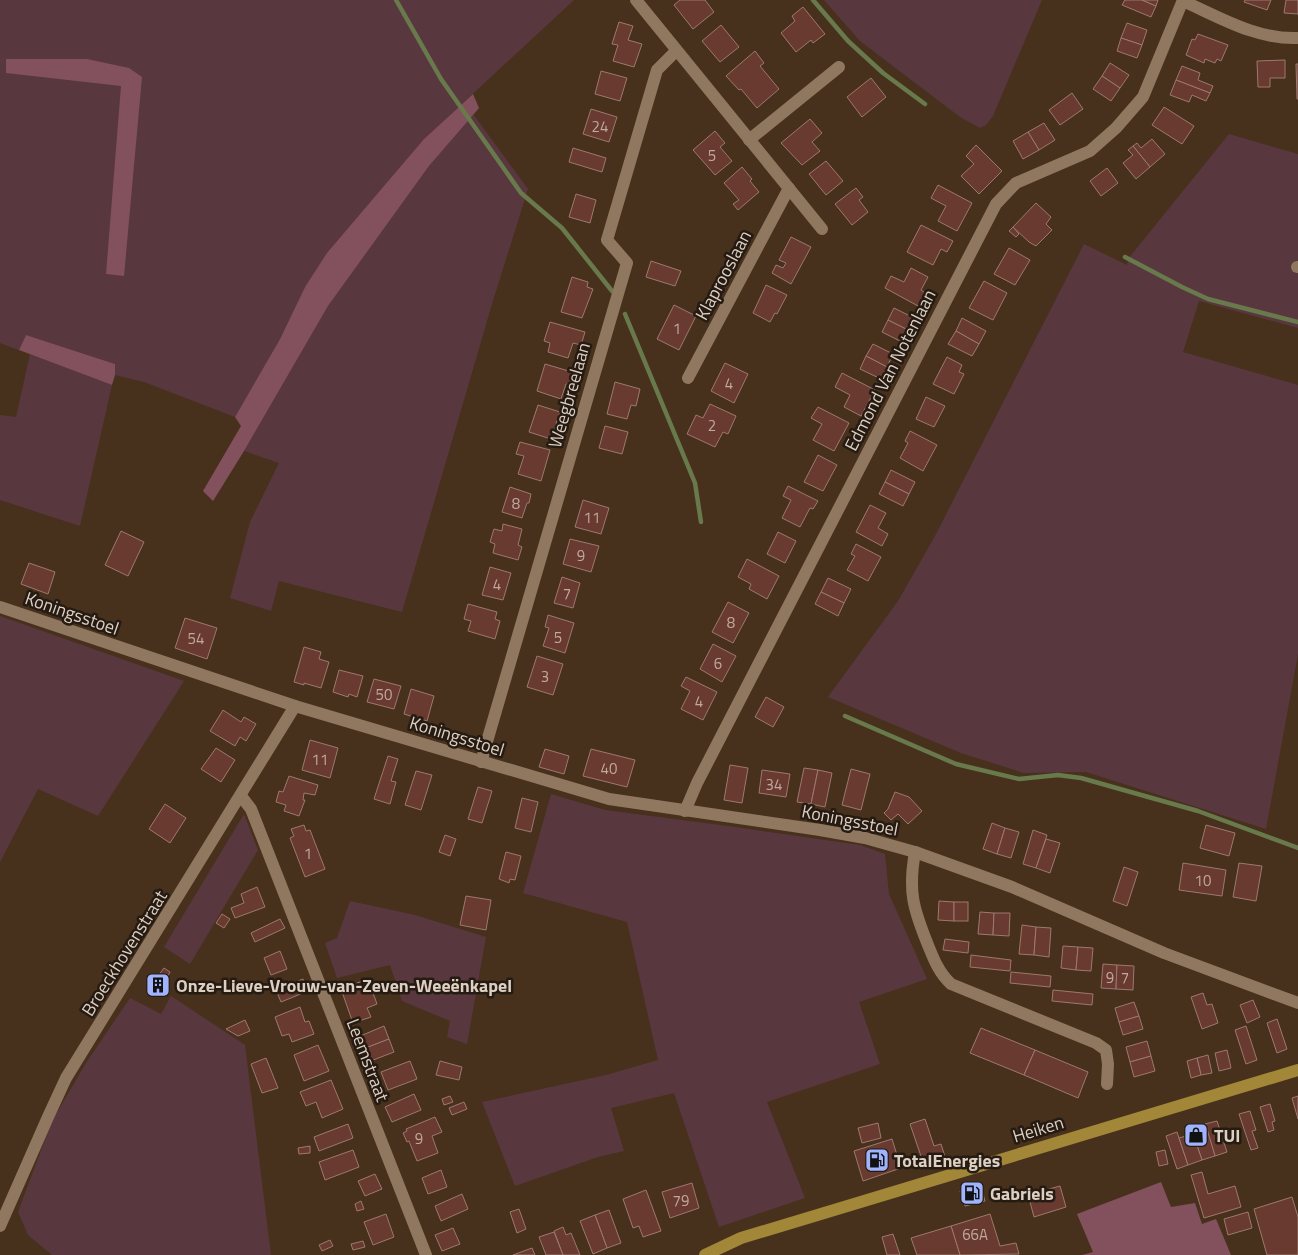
<svg xmlns="http://www.w3.org/2000/svg" width="1298" height="1255" font-family="'Titillium Web',sans-serif">
  <style>
    .green { fill: #59373f }
    .forest { fill: #83515d }
    .lines { fill: none; stroke-linecap: round; stroke-linejoin: round }
    .stream { stroke: #68794c; stroke-width: 4.5 }
    .building { fill: #693a2f; stroke: #9c7970 }
    .minor { stroke: #907760; stroke-width: 12 }
    .major { stroke: #a18737; stroke-width: 12 }
    .labels { text-anchor: middle; dominant-baseline: central; stroke-width: 5; stroke-linejoin: round; paint-order: stroke }
    .number-label { font-size: 15px; fill: #c0aa9d }
    .street-label { font-size: 18px; fill: #ddcfc2; stroke: #251b12 }
    .poi-label { font-size: 18px; font-weight: bold; fill: #ddcfc2; stroke: #251b12; text-anchor: start }
  </style>
  <rect width="100%" height="100%" fill="#47311c"/>
  <g class="green">
    <path d="M0 0H574L424 139 399 169 305 287 280 339 235 417 144 382 115 375V364L26 335 19 350 0 343Z"/>
    <path d="M824 0H1042L993 116 986 125 980 128 960 117 860 41Z"/>
    <path d="M473 114 528 189 492 304 402 612 279 581 271 611 230 598 250 522 279 463 244 451 328 306 429 166Z"/>
    <path d="M1229 134 1298 154V261H1295L1294 273H1298V328L1199 301 1183 352 1298 385V654L1266 829 1086 772 1024 773 961 753 828 697 898 601 935 536 1084 244 1127 265 1128 259Z"/>
    <path d="M30 354 112 385 80 526 0 500V415L16 417Z"/>
    <path d="M0 616 184 681 98 816 38 789 0 862Z"/>
    <path d="M551 794 605 810 728 826 860 845 885 854 889 894 927 979 859 1002 880 1064 767 1102 805 1198 719 1227 674 1093 611 1108 624 1151 598 1157 515 1186 482 1102 606 1075 658 1060 627 922 523 893Z"/>
    <path d="M244 814 258 850 190 964 164 947Z"/>
    <path d="M350 901 415 915 486 937 467 1044 447 1037 450 1021 402 1001 390 965 337 978 325 943 337 938Z"/>
    <path d="M171 996 245 1045 271 1255H52L28 1235 18 1212 52 1121 86 1063 130 998 161 1014Z"/>
  </g>
  <g class="forest">
    <path d="M6 59H87L129 68 142 77 124 276 106 274 121 86 6 73Z"/>
    <path d="M473 94 479 108 429 166 328 306 244 451 213 501 203 491 241 426 235 417 280 339 305 287 327 253 424 139Z"/>
    <path d="M26 335 115 364V375L112 385 19 350Z"/>
    <path d="M1161 1182 1171 1207 1195 1203 1202 1224 1216 1219 1231 1255H1082L1093 1252 1077 1214Z"/>
  </g>
  <g class="lines">
    <g class="stream">
      <path d="M396 0 441 79 521 193 562 228 612 291"/>
      <path d="M813 0 848 41 883 73 925 104"/>
      <path d="M1125 257 1182 287 1208 299 1298 322"/>
      <path d="M625 314 695 483 701 522"/>
      <path d="M845 716 956 764 1019 779 1058 775 1081 778 1198 811 1298 848"/>
    </g>
  </g>
  <g class="building">
    <path d="M680 0H705L714 12 693 29 674 5Z"/>
    <path d="M1125 0H1142L1156 6 1151 17 1122 5Z"/>
    <path d="M1142 0H1158L1156 6Z"/>
    <path d="M1245 0H1271L1267 10 1244 2Z"/>
    <path d="M1286 0H1298V14L1284 13Z"/>
    <path d="M803 7 825 34 813 43 811 40 796 52 781 33 795 21 792 16Z"/>
    <path d="M619 22 633 26 628 40 642 44 634 67 613 61 618 45 612 44Z"/>
    <path d="M1127 23 1147 30 1142 45 1121 38Z"/>
    <path d="M721 25 739 47 720 62 702 41Z"/>
    <path d="M1198 34 1228 45 1221 61 1217 59 1215 63 1205 59 1204 63 1186 55 1192 39 1195 40Z"/>
    <path d="M1121 38 1142 45 1137 58 1117 51Z"/>
    <path d="M755 51 764 63 760 66 779 89 757 108 741 89 739 90 726 76Z"/>
    <path d="M1285 60V78H1270V87H1258L1257 61Z"/>
    <path d="M1110 63 1129 75 1120 88 1102 76Z"/>
    <path d="M1296 64H1298V99H1297Z"/>
    <path d="M1182 66 1200 73 1198 80 1213 86 1210 93 1176 80Z"/>
    <path d="M601 71 627 78 620 101 595 94Z"/>
    <path d="M1102 76 1120 88 1111 101 1093 89Z"/>
    <path d="M871 78 886 97 862 117 847 97Z"/>
    <path d="M1176 80 1210 93 1206 101 1192 95 1189 102 1170 95Z"/>
    <path d="M1072 93 1083 109 1060 125 1049 110Z"/>
    <path d="M1164 107 1194 126 1182 144 1152 125Z"/>
    <path d="M591 109 617 117 609 142 583 134Z"/>
    <path d="M810 119 822 133 812 142 820 151 802 165 781 143Z"/>
    <path d="M1044 123 1055 140 1039 150 1028 132Z"/>
    <path d="M715 131 725 143 720 147 732 161 715 175 693 150Z"/>
    <path d="M1028 132 1039 150 1023 159 1013 141Z"/>
    <path d="M1152 139 1165 154 1150 167 1133 146 1137 143 1141 148Z"/>
    <path d="M976 145 1002 171 979 194 961 176 974 164 966 156Z"/>
    <path d="M1133 146 1150 167 1136 179 1123 163 1133 155 1128 150Z"/>
    <path d="M573 148 606 158 602 172 569 162Z"/>
    <path d="M826 161 843 181 826 195 809 174Z"/>
    <path d="M742 167 752 179 750 181 759 192 738 210 733 204 739 200 724 183Z"/>
    <path d="M1107 168 1118 183 1101 196 1090 181Z"/>
    <path d="M938 185 972 203 957 231 938 221 946 206 931 198Z"/>
    <path d="M856 188 863 197 859 200 868 212 852 225 835 204Z"/>
    <path d="M576 194 596 200 590 223 569 217Z"/>
    <path d="M1036 203 1051 217 1046 224 1052 230 1036 246 1029 242 1013 227Z"/>
    <path d="M921 225 953 241 947 252 941 249 933 265 907 252Z"/>
    <path d="M1013 227 1019 234 1016 237 1009 231Z"/>
    <path d="M791 237 811 247 791 284 772 273 776 265 783 268 786 263 779 260Z"/>
    <path d="M1009 248 1030 260 1015 285 994 274Z"/>
    <path d="M651 261 681 271 675 286 646 277Z"/>
    <path d="M911 268 928 277 921 290 925 293 918 306 885 288 891 276 904 282Z"/>
    <path d="M572 277 588 282 587 287 593 289 582 318 561 312Z"/>
    <path d="M984 281 1007 293 993 320 969 308Z"/>
    <path d="M766 285 787 295 777 314 775 313 770 322 753 313Z"/>
    <path d="M674 305 696 316 679 350 657 339Z"/>
    <path d="M894 308 912 317 906 329 888 320Z"/>
    <path d="M962 318 986 331 979 344 956 331Z"/>
    <path d="M888 320 906 329 900 341 882 332Z"/>
    <path d="M550 322 585 332 581 345 573 343 568 358 548 352 550 343 544 341Z"/>
    <path d="M956 331 979 344 972 356 948 344Z"/>
    <path d="M873 344 893 354 887 367 866 356Z"/>
    <path d="M866 356 887 367 881 379 860 369Z"/>
    <path d="M947 357 962 365 959 372 964 374 954 394 933 384Z"/>
    <path d="M725 363 748 374 734 403 711 391Z"/>
    <path d="M545 364 572 372 569 384H566L561 399 537 391Z"/>
    <path d="M842 373 875 390 861 416 844 407 850 395 835 387Z"/>
    <path d="M615 382 640 389 636 406 631 405 627 419 607 414Z"/>
    <path d="M926 397 945 406 934 427 916 419Z"/>
    <path d="M710 404 736 416 728 434 723 432 715 447 687 434 696 415 703 418Z"/>
    <path d="M538 405 560 412 551 439 529 432Z"/>
    <path d="M818 407 849 423 834 451 813 440 822 424 811 418Z"/>
    <path d="M605 426 628 432 622 454 599 448Z"/>
    <path d="M910 431 937 445 923 471 900 458 908 443 905 441Z"/>
    <path d="M520 442 550 450 541 481 518 474 524 456 516 454Z"/>
    <path d="M818 455 837 465 823 491 804 482Z"/>
    <path d="M891 470 915 482 909 494 885 482Z"/>
    <path d="M885 482 909 494 903 506 879 494Z"/>
    <path d="M788 486 818 501 813 509 810 508 800 527 782 518 791 500 783 496Z"/>
    <path d="M510 487 531 494 529 503H527L522 518 502 512Z"/>
    <path d="M583 500 609 508 601 534 575 527Z"/>
    <path d="M870 505 886 513 878 528 888 534 882 546 856 532Z"/>
    <path d="M503 524 522 529 518 545 522 547 518 560 493 553 495 544 490 542 494 529 502 531Z"/>
    <path d="M121 531 144 542 128 576 105 565Z"/>
    <path d="M778 532 796 541 785 563 767 554Z"/>
    <path d="M570 539 599 546 591 572 563 564Z"/>
    <path d="M856 544 881 557 868 581 847 570 855 556 851 554Z"/>
    <path d="M747 559 779 576 767 599 749 589 751 584 738 577Z"/>
    <path d="M29 563 55 572 48 594 21 584Z"/>
    <path d="M490 567 511 573 503 600 482 595Z"/>
    <path d="M562 577 580 583 573 608 554 603Z"/>
    <path d="M828 578 851 589 844 603 821 592Z"/>
    <path d="M821 592 844 603 838 616 815 604Z"/>
    <path d="M728 602 749 613 733 643 712 632Z"/>
    <path d="M468 604 497 612 495 619 500 621 495 639 468 631 471 621 464 619Z"/>
    <path d="M548 615 574 623 565 653 543 646 549 628 545 627Z"/>
    <path d="M185 618 217 628 207 659 175 648Z"/>
    <path d="M713 644 736 656 722 682 700 669Z"/>
    <path d="M304 647 321 652 319 659 329 662 321 688 304 683V685L294 682Z"/>
    <path d="M537 656 563 664 553 695 527 687Z"/>
    <path d="M339 670 363 676 357 697 349 694 348 697 333 692Z"/>
    <path d="M686 677 717 692 703 720 681 709 690 691 681 686Z"/>
    <path d="M374 679 401 686 394 709 367 702Z"/>
    <path d="M411 689 434 696 427 721 404 714Z"/>
    <path d="M766 697 784 707 773 727 755 717Z"/>
    <path d="M223 710 241 722 244 717 256 724 246 741 240 737 235 746 210 731Z"/>
    <path d="M310 740 338 748 330 778 302 770Z"/>
    <path d="M216 748 235 760 221 782 201 769Z"/>
    <path d="M545 749 569 756 564 774 539 767Z"/>
    <path d="M591 749 635 760 627 787 583 776Z"/>
    <path d="M388 756 398 759 391 781 396 782 390 804 374 799Z"/>
    <path d="M730 765 748 768 742 803 724 800Z"/>
    <path d="M804 768 818 770 811 804 797 802Z"/>
    <path d="M851 769 870 774 861 810 842 805Z"/>
    <path d="M762 770 790 774 786 797 759 793Z"/>
    <path d="M818 770 832 773 825 807 811 804Z"/>
    <path d="M416 771 432 775 421 810 405 805Z"/>
    <path d="M289 776 318 785 315 795 304 793 303 800H305L299 816 284 811 286 805 276 802 279 791 283 792Z"/>
    <path d="M478 787 492 791 482 823 468 819Z"/>
    <path d="M895 792 909 797 922 811 908 824 898 814 891 820 884 813 888 809Z"/>
    <path d="M522 798 538 802 531 832 515 828Z"/>
    <path d="M165 804 186 818 170 843 149 829Z"/>
    <path d="M992 823 1005 828 997 854 983 849Z"/>
    <path d="M304 825 306 831 310 830 325 869 305 877 290 838 294 836 291 829Z"/>
    <path d="M1206 825 1235 833 1229 856 1200 848Z"/>
    <path d="M1005 828 1019 832 1011 858 997 854Z"/>
    <path d="M1033 830 1047 835 1036 868 1023 864Z"/>
    <path d="M445 835 456 839 450 856 439 852Z"/>
    <path d="M1046 839 1060 843 1050 873 1036 868Z"/>
    <path d="M506 852 521 856 515 880 510 879 509 883 499 879Z"/>
    <path d="M1183 863 1226 870 1222 896 1179 890Z"/>
    <path d="M1239 863 1262 866 1256 901 1233 897Z"/>
    <path d="M1124 867 1138 872 1127 906 1113 901Z"/>
    <path d="M257 887 265 907 235 918 231 908 244 903 241 894Z"/>
    <path d="M466 896 491 900 486 930 460 925Z"/>
    <path d="M939 901 954 902V921L938 920Z"/>
    <rect x="954" y="902" width="14" height="19"/>
    <path d="M980 912 994 913 993 935 978 934Z"/>
    <path d="M994 913H1010L1009 936 993 935Z"/>
    <path d="M222 914 230 919 224 928 216 923Z"/>
    <path d="M280 919 285 928 255 942 251 933Z"/>
    <path d="M1022 925 1036 927 1034 955 1019 954Z"/>
    <path d="M1036 927 1051 928 1049 957 1034 955Z"/>
    <path d="M945 939 969 942 968 953 943 950Z"/>
    <path d="M1063 946 1078 947 1076 970 1061 968Z"/>
    <path d="M1078 947 1093 948 1091 971 1076 970Z"/>
    <path d="M280 951 287 969 271 975 264 958Z"/>
    <path d="M971 955 1011 960 1010 971 970 967Z"/>
    <path d="M1103 964 1117 965 1116 989 1101 988Z"/>
    <path d="M1117 965 1134 966 1133 990 1116 989Z"/>
    <path d="M164 968 170 972 158 995 149 989 157 975 158 976Z"/>
    <path d="M1011 972 1051 976 1050 987 1010 983Z"/>
    <path d="M303 979 308 991 281 1002 276 990Z"/>
    <path d="M368 979 377 1004 367 1008 371 1017 353 1023 341 989Z"/>
    <path d="M1053 990 1093 994 1092 1005 1052 1001Z"/>
    <path d="M1203 993 1207 1005 1212 1004 1218 1023 1202 1029 1191 997Z"/>
    <path d="M1253 1000 1260 1017 1247 1023 1240 1005Z"/>
    <path d="M1134 1002 1139 1016 1119 1022 1115 1008Z"/>
    <path d="M300 1007 305 1022 309 1021 314 1034 292 1042 289 1034 282 1036 275 1017Z"/>
    <path d="M1139 1016 1143 1029 1123 1035 1119 1022Z"/>
    <path d="M1277 1019 1287 1049 1277 1053 1267 1023Z"/>
    <path d="M245 1020 250 1031 238 1036 226 1029Z"/>
    <path d="M384 1026 389 1039 363 1049 358 1037Z"/>
    <path d="M1246 1026 1257 1060 1246 1064 1235 1030Z"/>
    <path d="M981 1028 1035 1050 1024 1075 970 1053Z"/>
    <path d="M389 1039 394 1052 368 1062 363 1049Z"/>
    <path d="M1147 1041 1151 1056 1130 1062 1126 1047Z"/>
    <path d="M318 1045 329 1071 304 1081 294 1055Z"/>
    <path d="M1035 1050 1088 1072 1078 1098 1024 1075Z"/>
    <path d="M1227 1050 1231 1068 1219 1071 1215 1053Z"/>
    <path d="M1208 1055 1212 1073 1201 1075 1197 1058Z"/>
    <path d="M1151 1056 1155 1071 1134 1077 1130 1062Z"/>
    <path d="M266 1058 278 1088 262 1093 251 1064Z"/>
    <path d="M1197 1058 1201 1075 1191 1078 1187 1061Z"/>
    <path d="M410 1061 417 1079 388 1090 381 1072Z"/>
    <path d="M440 1061 462 1067 459 1080 436 1075Z"/>
    <path d="M331 1080 343 1109 322 1118 316 1102 306 1106 300 1092Z"/>
    <path d="M414 1094 421 1110 392 1122 385 1107Z"/>
    <path d="M450 1096 453 1102 444 1105 442 1099Z"/>
    <path d="M1298 1096V1119L1292 1098Z"/>
    <path d="M464 1102 467 1109 452 1115 449 1108Z"/>
    <path d="M1270 1104 1275 1121 1272 1122 1274 1130 1268 1132 1260 1107Z"/>
    <path d="M1250 1111 1256 1130 1252 1131 1258 1148 1251 1150 1239 1114Z"/>
    <path d="M435 1117 442 1132 432 1136 438 1153 417 1161 409 1141 407 1142 403 1133 407 1131 406 1129Z"/>
    <path d="M925 1119 934 1146 941 1144 946 1160 925 1168 910 1124Z"/>
    <path d="M1217 1121 1227 1152 1215 1156 1205 1124Z"/>
    <path d="M878 1123 881 1138 862 1143 858 1128Z"/>
    <path d="M348 1124 353 1138 319 1151 314 1137Z"/>
    <path d="M1207 1129 1215 1156 1202 1160 1193 1134Z"/>
    <path d="M1177 1132 1188 1165 1177 1169 1166 1136Z"/>
    <path d="M1193 1134 1202 1160 1188 1165 1179 1138Z"/>
    <path d="M892 1139 901 1168 863 1181 854 1151Z"/>
    <path d="M310 1146V1153L299 1154 298 1148Z"/>
    <path d="M353 1150 359 1167 325 1180 319 1162Z"/>
    <path d="M1165 1150 1168 1164 1159 1166 1156 1152Z"/>
    <path d="M441 1170 447 1187 428 1194 422 1178Z"/>
    <path d="M1202 1172 1208 1194 1235 1186 1241 1207 1204 1218 1191 1175Z"/>
    <path d="M375 1174 382 1189 365 1196 358 1181Z"/>
    <path d="M692 1183 699 1208 670 1218 662 1192Z"/>
    <path d="M980 1184 985 1201 965 1206 960 1191Z"/>
    <path d="M1060 1186 1066 1207 1034 1217 1030 1202 1037 1200 1035 1193Z"/>
    <path d="M646 1190 661 1231 643 1237 639 1226 633 1228 623 1199Z"/>
    <path d="M462 1194 468 1209 441 1221 435 1206Z"/>
    <path d="M1292 1197 1298 1217V1255H1267L1254 1209Z"/>
    <path d="M361 1201 364 1209 357 1211 355 1204Z"/>
    <path d="M519 1209 526 1229 517 1233 510 1212Z"/>
    <path d="M609 1210 621 1243 607 1248 595 1215Z"/>
    <path d="M1248 1212 1252 1228 1228 1235 1224 1219Z"/>
    <path d="M386 1214 394 1237 373 1245 364 1222Z"/>
    <path d="M990 1214 1000 1246 1016 1243 1019 1254 960 1255 951 1226Z"/>
    <path d="M595 1215 607 1248 593 1254 580 1221Z"/>
    <path d="M951 1226 960 1255H917L911 1238Z"/>
    <path d="M563 1227 566 1235 571 1233 580 1255H563L554 1231Z"/>
    <path d="M453 1228 460 1244 442 1251 435 1235Z"/>
    <path d="M554 1232 563 1255H546L539 1237Z"/>
    <path d="M893 1234 900 1255H887L882 1237Z"/>
    <path d="M330 1240 333 1246 322 1251 319 1245Z"/>
    <path d="M363 1241 365 1247 353 1250 351 1244Z"/>
    <path d="M532 1248 535 1255H513Z"/>
  </g>
  <g class="lines">
    <g class="minor">
      <path d="M636 0 822 229"/>
      <path d="M1183 1C1219 17 1257 40 1298 38"/>
      <path d="M749 140 839 67"/>
      <path d="M1297 267H1298"/>
      <path d="M688 378 789 188"/>
      <path d="M0 607 295 706 609 799 820 830 865 838 915 852 1012 887 1164 953 1298 1003"/>
      <path d="M481 762 627 263 607 240 657 70 676 51"/>
      <path d="M241 796 251 809 426 1255"/>
      <path d="M685 811 697 783 996 204 1016 183 1090 151 1116 128 1143 97 1183 0"/>
      <path d="M915 852C908 891 913 908 928 945 934 960 939 973 951 984L1096 1043 1106 1050 1108 1064 1107 1084"/>
      <path d="M0 1226 48 1117 66 1078 295 706"/>
    </g>
    <path class="major" d="M705 1255 741 1238 1298 1070"/>
  </g>
  <defs>
    <g id="building-square" transform="scale(1.25)"><rect x="-9" y="-9" width="18" height="18" rx="4" fill="#a0b3fd" stroke="#251b12"/><path d="M-4-6H4V6H1V3H-1V6H-4ZM-2.5-4.3h1.7v1.8h-1.7ZM.8-4.3h1.7v1.8H.8ZM-2.5-1h1.7V.8h-1.7ZM.8-1h1.7V.8H.8Z" fill="#111"/></g>
    <g id="shop-square" transform="scale(1.25)"><rect x="-9" y="-9" width="18" height="18" rx="4" fill="#a0b3fd" stroke="#251b12"/><path d="M-5-2.5h2.3a2.7 3.5 0 0 1 5.4 0H5L5.5 6h-11ZM-1.5-2.5h3a1.5 2.3 0 0 0-3 0Z" fill="#111"/></g>
    <g id="fuel-square" transform="scale(1.25)"><rect x="-9" y="-9" width="18" height="18" rx="4" fill="#a0b3fd" stroke="#251b12"/><path d="M-5.5-6h7V0h2V4h1.3V-2.5L3-4.5l.8-.8L6-3V5H2.5V1h-1V6h-7ZM-4.2-4.7v3.2H.2V-4.7Z" fill="#111"/></g>
  </defs>
  <g fill-rule="evenodd">
    <use href="#building-square" x="158" y="985"/>
    <use href="#shop-square" x="1196" y="1135"/>
    <use href="#fuel-square" x="877" y="1160"/>
    <use href="#fuel-square" x="972" y="1193"/>
  </g>
  <g class="labels">
    <g class="number-label">
      <text x="600" y="126">24</text>
      <text x="712" y="155">5</text>
      <text x="677" y="328">1</text>
      <text x="729" y="383">4</text>
      <text x="712" y="425">2</text>
      <text x="516" y="503">8</text>
      <text x="592" y="517">11</text>
      <text x="581" y="555">9</text>
      <text x="497" y="584">4</text>
      <text x="567" y="593">7</text>
      <text x="731" y="622">8</text>
      <text x="558" y="637">5</text>
      <text x="196" y="638">54</text>
      <text x="718" y="663">6</text>
      <text x="545" y="676">3</text>
      <text x="384" y="694">50</text>
      <text x="699" y="701">4</text>
      <text x="320" y="759">11</text>
      <text x="609" y="768">40</text>
      <text x="774" y="784">34</text>
      <text x="308" y="853">1</text>
      <text x="1203" y="880">10</text>
      <text x="1110" y="977">9</text>
      <text x="1125" y="977">7</text>
      <text x="419" y="1138">9</text>
      <text x="681" y="1200">79</text>
      <text x="975" y="1234">66A</text>
    </g>
    <g class="street-label">
      <text transform="translate(723 275) rotate(-62)">Klaprooslaan</text>
      <text transform="translate(890 370) rotate(-63)">Edmond Van Notenlaan</text>
      <text transform="translate(569 395) rotate(-74)">Weegbreelaan</text>
      <text transform="translate(72 613) rotate(19)">Koningsstoel</text>
      <text transform="translate(457 736) rotate(17)">Koningsstoel</text>
      <text transform="translate(850 820) rotate(11)">Koningsstoel</text>
      <text transform="translate(124 953) rotate(-58)">Broeckhovenstraat</text>
      <text transform="translate(368 1060) rotate(69)">Leemstraat</text>
      <text transform="translate(1038 1129) rotate(-17)">Heiken</text>
    </g>
    <g class="poi-label">
      <text x="176" y="985">Onze-Lieve-Vrouw-van-Zeven-Weeënkapel</text>
      <text x="1214" y="1135">TUI</text>
      <text x="894" y="1160">TotalEnergies</text>
      <text x="990" y="1193">Gabriels</text>
    </g>
  </g>
</svg>
